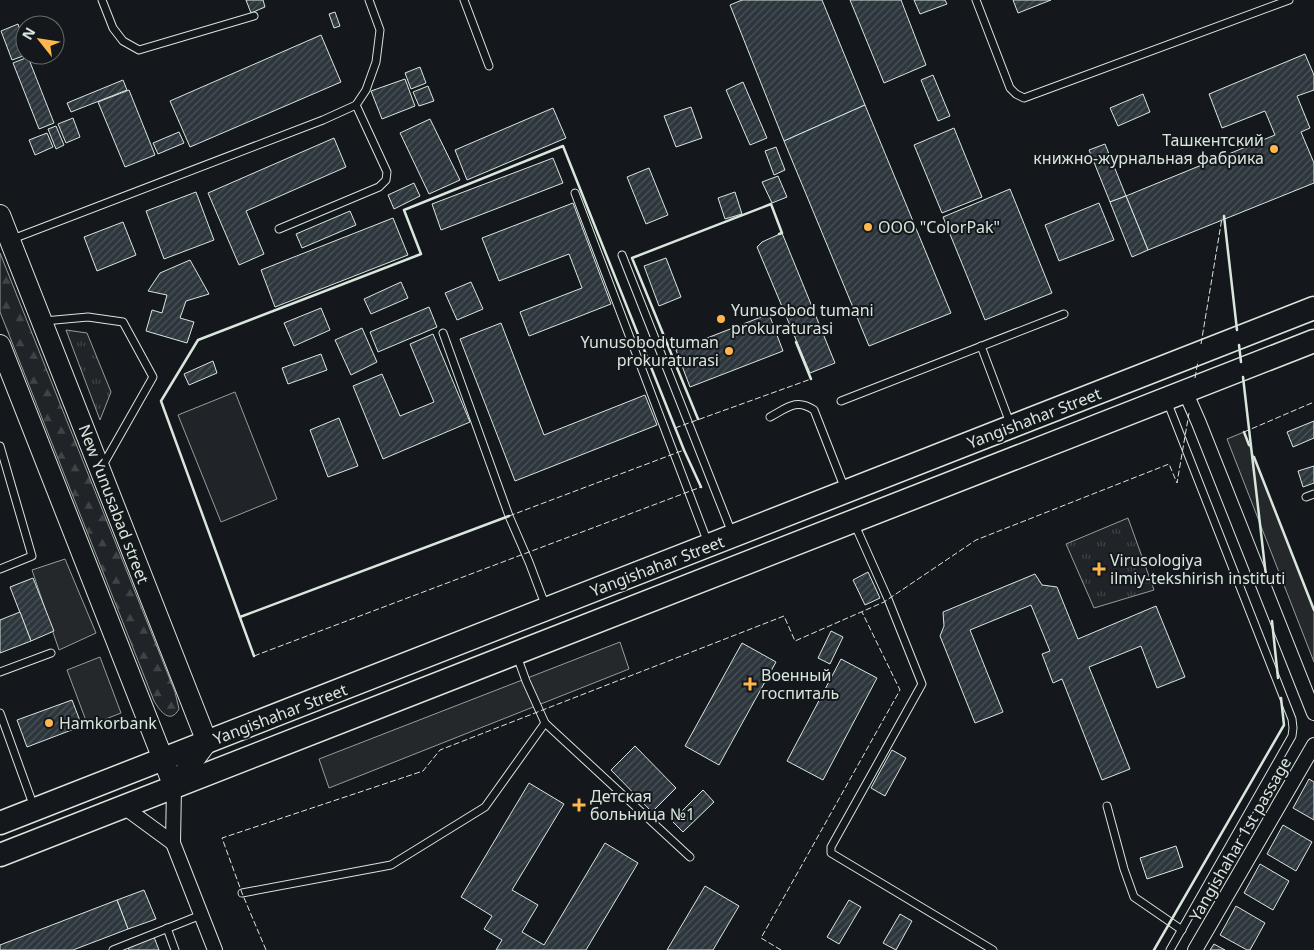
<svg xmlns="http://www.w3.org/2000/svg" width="1314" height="950" font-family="'Noto Sans',sans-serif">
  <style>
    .grass { fill: url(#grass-tufts); stroke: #939e99 }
    .forest { fill: url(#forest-firs); stroke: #939e99 }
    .garden { fill: #202428; stroke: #939e99 }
    .parking { fill: #24282b; stroke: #939e99 }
    .building { fill: url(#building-hatch); stroke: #d8e6dc }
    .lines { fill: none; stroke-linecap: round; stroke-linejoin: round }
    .lane-casing { stroke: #d8e6dc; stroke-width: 9 }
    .street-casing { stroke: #d8e6dc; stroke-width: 16 }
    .secondary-casing { stroke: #d8e6dc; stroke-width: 22 }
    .primary-casing { stroke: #d8e6dc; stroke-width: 25 }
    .lane { stroke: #14181c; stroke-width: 7 }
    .street { stroke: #14181c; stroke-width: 14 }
    .secondary { stroke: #14181c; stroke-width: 20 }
    .primary { stroke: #14181c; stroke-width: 22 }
    .fence { stroke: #d8e6dc; stroke-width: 1; stroke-dasharray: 6 2.5; stroke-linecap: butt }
    .wall { stroke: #d8e6dc; stroke-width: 2.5 }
    .poi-dot { fill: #ffb74d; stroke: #14181c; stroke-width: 2 }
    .labels { text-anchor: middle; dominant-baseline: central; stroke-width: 4; stroke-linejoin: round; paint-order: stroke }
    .poi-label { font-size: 16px; fill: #d8e6dc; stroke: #14181c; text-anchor: start }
    .street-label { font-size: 16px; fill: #d8e6dc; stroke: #14181c }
  </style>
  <defs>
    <pattern id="grass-tufts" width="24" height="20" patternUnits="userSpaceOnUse" patternTransform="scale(1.25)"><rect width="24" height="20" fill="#202428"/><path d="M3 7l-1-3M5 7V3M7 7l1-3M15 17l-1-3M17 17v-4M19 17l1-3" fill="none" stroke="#404447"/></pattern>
    <pattern id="forest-firs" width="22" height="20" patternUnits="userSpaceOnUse" patternTransform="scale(1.25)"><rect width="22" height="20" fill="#202428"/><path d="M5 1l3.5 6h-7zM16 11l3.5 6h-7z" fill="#404447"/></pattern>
    <pattern id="building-hatch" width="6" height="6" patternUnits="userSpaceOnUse" patternTransform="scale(1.25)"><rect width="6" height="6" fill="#2c363c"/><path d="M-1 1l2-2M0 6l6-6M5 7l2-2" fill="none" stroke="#4a5358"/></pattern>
  </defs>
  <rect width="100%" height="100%" fill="#14181c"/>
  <g class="grass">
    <path d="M66 330 87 333 111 392 100 420Z"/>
    <path d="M1128 518 1154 590 1094 608 1066 544Z"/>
  </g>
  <path class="forest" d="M0 253 175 692 179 709C170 725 160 711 154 701L0 312Z"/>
  <path class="garden" d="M235 392 277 499 221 522 178 415Z"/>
  <g class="parking">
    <path d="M1244 432 1314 610V662L1227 439Z"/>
    <path d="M65 559 96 633 59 650 32 570Z"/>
    <path d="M620 642 629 669 329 788 319 759Z"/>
    <path d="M100 657 121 713 88 726 67 670Z"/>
  </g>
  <g class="building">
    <path d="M246 0H263L265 7 251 13Z"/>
    <path d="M742 0H822L865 105 784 141 730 5Z"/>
    <path d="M850 0H901L926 65 884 83Z"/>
    <path d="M914 0H945L947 4 920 14Z"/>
    <path d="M1013 0H1051L1018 13Z"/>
    <path d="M335 12 340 26 334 28 329 14Z"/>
    <path d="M18 24 25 43V55H26L12 60 1 31Z"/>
    <path d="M321 35 341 82 190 147 170 101Z"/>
    <path d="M1305 54 1314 75V90L1297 96 1310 128 1301 132 1314 163V183L1148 250 1126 196 1275 135 1265 111 1222 128 1209 94Z"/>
    <path d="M28 57 54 123 39 129 13 63Z"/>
    <path d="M420 67 426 83 411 89 405 73Z"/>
    <path d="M933 75 950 116 938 121 921 80Z"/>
    <path d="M405 79 415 106 382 119 371 91Z"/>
    <path d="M123 80 127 90 71 112 67 103Z"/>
    <path d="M743 82 767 138 750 145 726 90Z"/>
    <path d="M428 86 434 101 419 106 413 92Z"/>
    <path d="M129 90 155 155 125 167 98 102Z"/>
    <path d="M1143 94 1150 112 1118 126 1110 108Z"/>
    <path d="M865 105 951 313 869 346 784 141Z"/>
    <path d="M691 107 702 138 676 147 664 116Z"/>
    <path d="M553 108 566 138 467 180 455 150Z"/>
    <path d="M73 118 80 137 66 143 58 124Z"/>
    <path d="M430 119 460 180 429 194 400 133Z"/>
    <path d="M56 126 64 145 56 149 48 129Z"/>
    <path d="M954 128 982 197 942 213 914 145Z"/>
    <path d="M179 132 184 143 158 154 153 143Z"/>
    <path d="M47 133 53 147 35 155 29 140Z"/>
    <path d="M334 138 346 167 246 211 264 254 239 265 208 193Z"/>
    <path d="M1105 144 1126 196 1110 202 1089 150Z"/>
    <path d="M776 147 785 170 774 175 765 151Z"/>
    <path d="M553 158 563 183 441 230 432 204Z"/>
    <path d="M649 168 668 215 646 224 627 177Z"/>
    <path d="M778 176 787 197 772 203 762 182Z"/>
    <path d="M414 183 420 196 394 209 388 195Z"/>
    <path d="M1010 189 1052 293 985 320 943 217Z"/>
    <path d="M196 192 214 240 164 259 146 211Z"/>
    <path d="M735 192 742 214 725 219 718 198Z"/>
    <path d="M1126 196 1148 250 1132 257 1110 202Z"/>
    <path d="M573 203 611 304 529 336 520 312 582 288 569 254 499 281 482 238Z"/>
    <path d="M1099 203 1114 240 1059 261 1045 225Z"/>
    <path d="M350 211 356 225 302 248 296 234Z"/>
    <path d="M393 218 408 255 275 307 261 270Z"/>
    <path d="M123 222 136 255 97 271 84 237Z"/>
    <path d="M782 233 835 363 810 373 757 247 762 242Z"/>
    <path d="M666 258 681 297 659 306 644 266Z"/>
    <path d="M190 260 209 294 186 301 180 318 194 322 187 343 146 331 152 310 162 313 167 295 148 291 160 273Z"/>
    <path d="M401 282 408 298 371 314 364 299Z"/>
    <path d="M471 282 483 309 457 320 445 293Z"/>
    <path d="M429 307 437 327 378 352 370 332Z"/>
    <path d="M321 308 330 330 294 346 284 323Z"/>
    <path d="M769 314 783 351 690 387 676 350Z"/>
    <path d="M501 323 544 435 645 395 657 425 515 481 460 339Z"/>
    <path d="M362 328 377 362 351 375 335 340Z"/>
    <path d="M433 334 470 422 383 459 353 386 382 374 400 416 434 402 410 344Z"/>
    <path d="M321 354 327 370 288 384 282 368Z"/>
    <path d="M213 361 217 373 189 385 184 374Z"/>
    <path d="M339 418 358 466 328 477 310 430Z"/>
    <path d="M1314 421V438L1293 447 1287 432Z"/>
    <path d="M1314 466V483L1303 487 1298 471Z"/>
    <path d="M868 572 880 598 865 605 853 580Z"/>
    <path d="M1035 574 1042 585 1057 587 1078 639 1156 606 1185 677 1157 688 1141 646 1089 667 1130 769 1102 780 1062 679 1053 683 1042 654 1050 651 1031 605 970 630 1003 712 975 723 940 636 944 626 943 612Z"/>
    <path d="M33 578 54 631 31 641 10 587Z"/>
    <path d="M20 612 31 641 0 653V620Z"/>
    <path d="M831 631 843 637 830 664 818 658Z"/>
    <path d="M742 643 776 662 719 765 685 746Z"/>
    <path d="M841 659 877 678 823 780 787 761Z"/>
    <path d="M72 700 82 726 27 747 17 720Z"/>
    <path d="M635 746 676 788 652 812 611 770Z"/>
    <path d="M892 750 906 758 885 796 871 788Z"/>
    <path d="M1309 779 1314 782V820L1293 808Z"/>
    <path d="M529 783 564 804 512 890 538 905 522 932 544 945 605 843 638 863 586 950H496L502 940 484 929 492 916 461 897Z"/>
    <path d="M703 790 714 802 683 832 672 821Z"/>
    <path d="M1283 825 1312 842 1296 871 1267 854Z"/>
    <path d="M1176 846 1183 867 1147 879 1140 858Z"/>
    <path d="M1260 864 1289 881 1273 910 1244 893Z"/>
    <path d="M705 886 739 906 713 950H667Z"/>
    <path d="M144 890 156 919 128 929 117 900Z"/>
    <path d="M117 900 128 929 73 950H0V945Z"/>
    <path d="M849 900 861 907 839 944 827 937Z"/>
    <path d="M1236 906 1265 923 1250 950H1247L1220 935Z"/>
    <path d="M900 914 912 921 896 950 883 943Z"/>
    <path d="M154 937 159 950H129L128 947Z"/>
    <path d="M1214 944 1225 950H1210Z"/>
  </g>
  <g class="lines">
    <g class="lane-casing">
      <g id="lane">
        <path d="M102 0 113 28 123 41 139 50 254 16"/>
        <path d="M464 0 489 66"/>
        <path d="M976 0 1010 88 1016 94 1024 98 1289 0"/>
        <path d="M575 193 708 543"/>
        <path d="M279 229 379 187 386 180 387 172 356 105"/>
        <path d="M10 240 323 120 356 105 366 90 376 62 380 30 369 0"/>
        <path d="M622 255 732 533"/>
        <path d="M44 321 88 317 123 322 153 377 103 465"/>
        <path d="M443 333 509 516 529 562 546 607"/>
        <path d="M981 346 1010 423"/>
        <path d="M841 401 1064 314"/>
        <path d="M1167 401 1292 719 1293 728 1292 736 1170 950"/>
        <path d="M770 417C787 408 796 398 814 410L845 489"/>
        <path d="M0 446 32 556 0 569"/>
        <path d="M1306 497 1314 494"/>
        <path d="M855 525 888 599 922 684 831 847V853L993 950"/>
        <path d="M517 656 526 681 545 723 690 857"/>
        <path d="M0 672 51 653"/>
        <path d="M0 713 34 807"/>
        <path d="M1107 806 1124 869 1134 897 1182 930"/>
        <path d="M242 893 391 865 485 807 545 723"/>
        <path d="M167 928 175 950"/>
        <path d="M113 950 201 915"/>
      </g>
    </g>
    <g class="street-casing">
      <g id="street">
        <path d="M1185 391 1199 423 1314 713"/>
        <path d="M174 787 173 843 215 950"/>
        <path d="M124 807 173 843"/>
        <path d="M1195 950 1314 745"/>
      </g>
    </g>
    <g class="secondary-casing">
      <g id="secondary">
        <path d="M0 215 207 742 174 787"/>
        <path d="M0 345 174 787"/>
      </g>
    </g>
    <g class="primary-casing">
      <g id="primary">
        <path d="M0 823 1314 308"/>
        <path d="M0 855 1314 341"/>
      </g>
    </g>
    <use href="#lane" class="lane"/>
    <use href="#street" class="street"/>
    <use href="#secondary" class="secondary"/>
    <use href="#primary" class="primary"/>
    <g class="fence">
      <path d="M1201 344 1222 218"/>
      <path d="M1195 378 1198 361"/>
      <path d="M675 428 811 379"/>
      <path d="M1244 432 1314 402"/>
      <path d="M509 516 684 450"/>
      <path d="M254 656 701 487"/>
      <path d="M266 950 242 893 222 838 423 771 440 750 784 616 795 641 884 602 976 540 1169 464 1177 483 1189 413"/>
      <path d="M781 950 761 938 900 690 862 612"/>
    </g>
    <g class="wall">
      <path d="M1224 216 1237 330"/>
      <path d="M796 342 811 379"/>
      <path d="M1239 345 1241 362"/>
      <path d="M1243 377 1266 576"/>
      <path d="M698 419 632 258 771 204 782 233 779 234"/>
      <path d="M1244 432 1249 445"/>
      <path d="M1254 457 1314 610"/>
      <path d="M240 617 509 516"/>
      <path d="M1272 621 1278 678"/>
      <path d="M254 656 161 401 198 340 421 254 404 210 563 146 684 450 701 487"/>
      <path d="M1154 950 1284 725 1281 698"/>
    </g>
  </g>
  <g class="poi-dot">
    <circle cx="1274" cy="149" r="5"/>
    <circle cx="868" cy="227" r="5"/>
    <circle cx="721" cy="319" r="5"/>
    <circle cx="729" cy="351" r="5"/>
    <path d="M1096.5 561.5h5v5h5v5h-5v5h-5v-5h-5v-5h5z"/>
    <path d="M747.5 676.5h5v5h5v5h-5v5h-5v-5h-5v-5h5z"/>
    <circle cx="49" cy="723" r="5"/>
    <path d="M576.5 797.5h5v5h5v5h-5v5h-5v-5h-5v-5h5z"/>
  </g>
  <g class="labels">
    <g class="poi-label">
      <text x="1264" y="140" text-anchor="end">Ташкентский<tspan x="1264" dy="18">книжно-журнальная фабрика</tspan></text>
      <text x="878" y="227">OOO "ColorPak"</text>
      <text x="731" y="310">Yunusobod tumani<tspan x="731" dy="18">prokuraturasi</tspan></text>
      <text x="719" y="342" text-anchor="end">Yunusobod tuman<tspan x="719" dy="18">prokuraturasi</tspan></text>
      <text x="1110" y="560">Virusologiya<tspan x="1110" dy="18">ilmiy-tekshirish instituti</tspan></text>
      <text x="761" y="675">Военный<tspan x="761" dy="18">госпиталь</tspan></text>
      <text x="59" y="723">Hamkorbank</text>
      <text x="590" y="796">Детская<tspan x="590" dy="18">больница №1</tspan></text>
    </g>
    <g class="street-label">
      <text transform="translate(1034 418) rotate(-21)">Yangishahar Street</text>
      <text transform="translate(114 504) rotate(69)">New Yunusabad street</text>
      <text transform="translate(657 566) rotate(-21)">Yangishahar Street</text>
      <text transform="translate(280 714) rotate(-21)">Yangishahar Street</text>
      <text transform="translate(1240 839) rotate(-60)">Yangishahar 1st passage</text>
    </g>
  </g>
  <g transform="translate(40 40) rotate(300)"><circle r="24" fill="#14181c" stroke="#626a69"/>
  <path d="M0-4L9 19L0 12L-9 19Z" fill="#ffb74d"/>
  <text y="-8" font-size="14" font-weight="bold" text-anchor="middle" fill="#d8e6dc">N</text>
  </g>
</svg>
